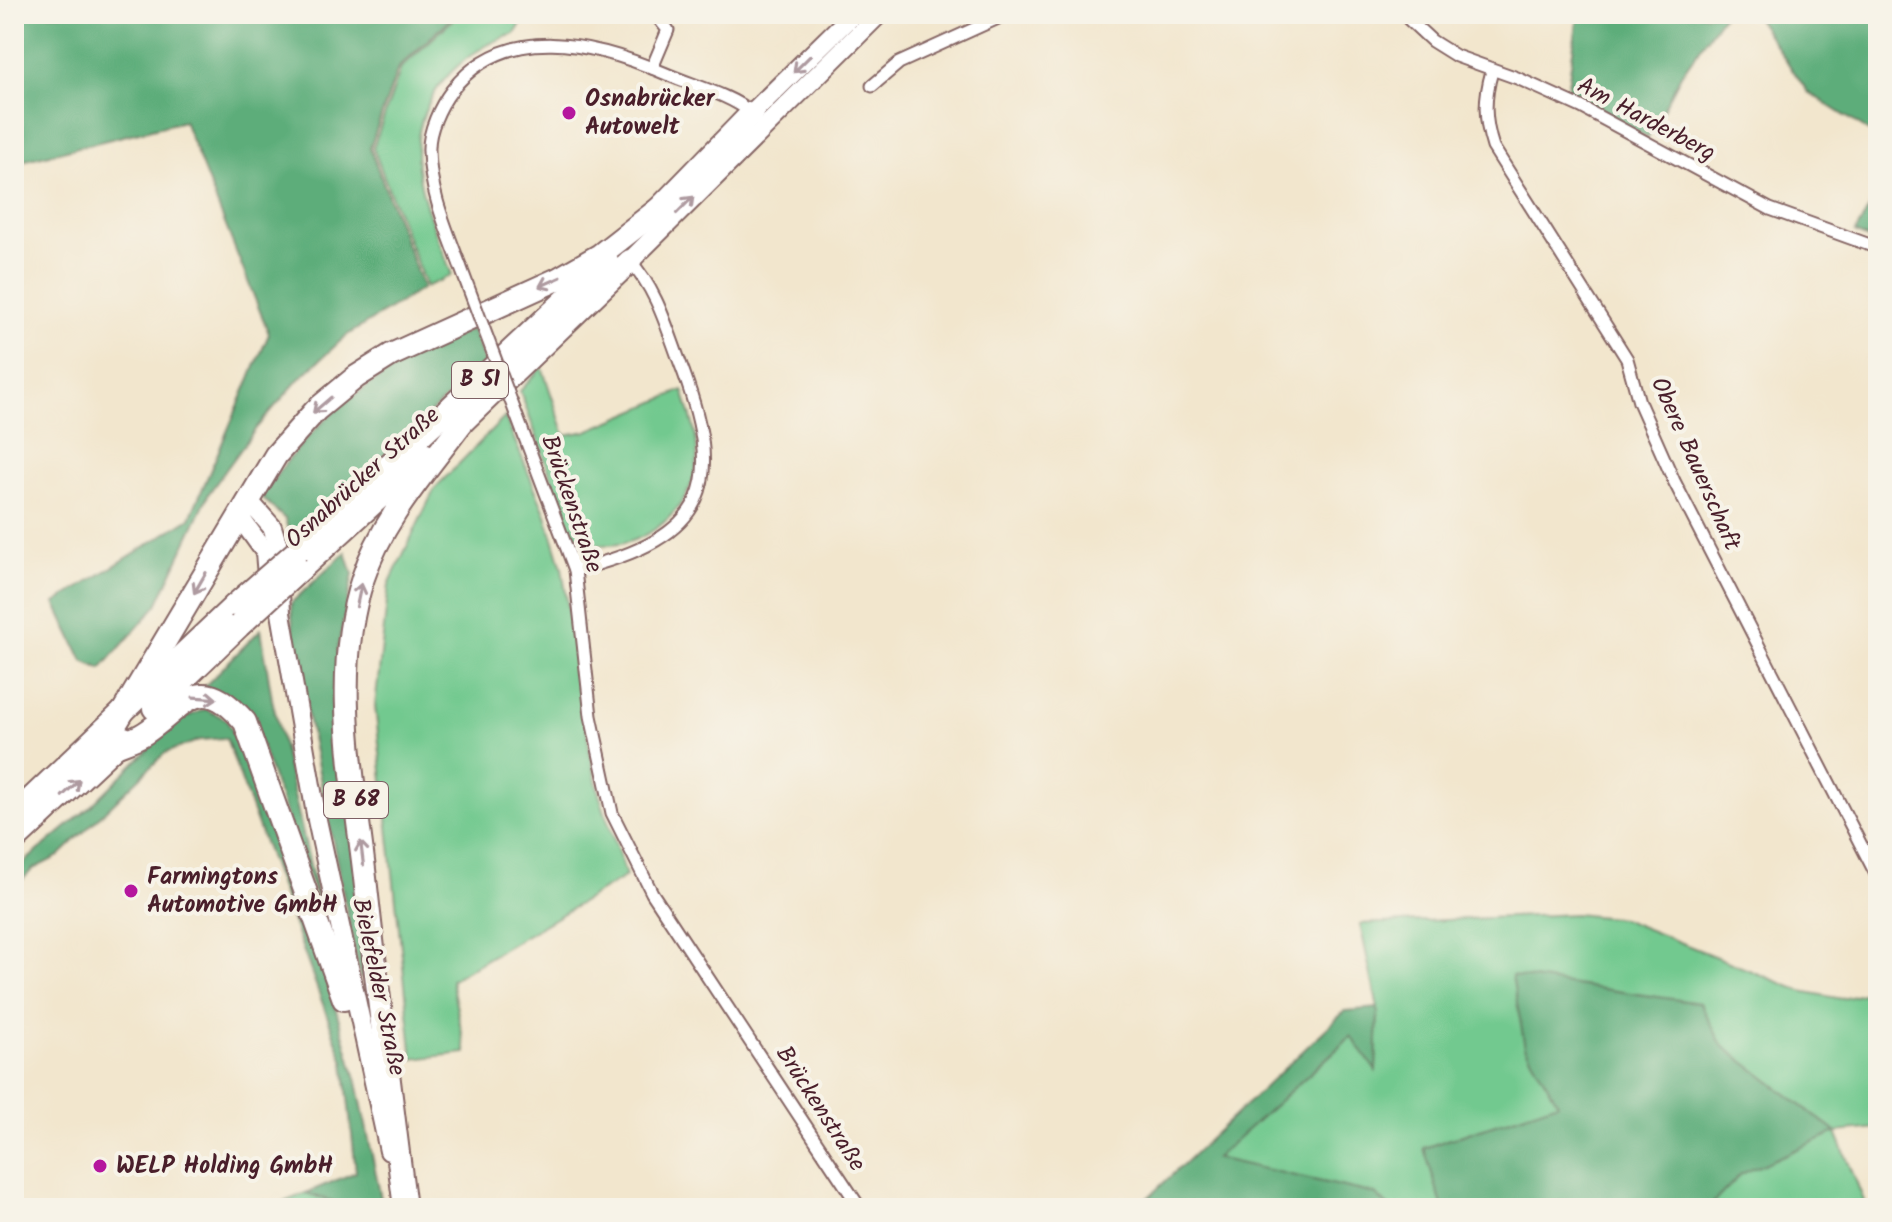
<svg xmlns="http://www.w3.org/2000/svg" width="1892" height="1222" font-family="Kalam,sans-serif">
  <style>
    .green { fill: #72c98f; stroke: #5e745d; stroke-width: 2 }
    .forest { fill: #5dad7a; stroke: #546652; stroke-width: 2 }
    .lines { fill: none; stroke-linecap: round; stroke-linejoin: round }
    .street-casing { stroke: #856564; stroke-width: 15 }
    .primary-casing { stroke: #856564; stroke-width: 22 }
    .highway-casing { stroke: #856564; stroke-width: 26 }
    .street { stroke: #fff; stroke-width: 11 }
    .primary { stroke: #fff; stroke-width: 18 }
    .highway { stroke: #fff; stroke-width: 22 }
    .street-bridge-casing { stroke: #856564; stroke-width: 15; stroke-linecap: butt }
    .highway-bridge-casing { stroke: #856564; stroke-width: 26; stroke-linecap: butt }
    .street-bridge { stroke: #fff; stroke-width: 11 }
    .highway-bridge { stroke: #fff; stroke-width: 22 }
    .oneway { stroke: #ae9aa0 }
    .poi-dot { fill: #b5179e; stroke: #f7f3e8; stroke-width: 3 }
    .labels { text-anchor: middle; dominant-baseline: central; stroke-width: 8; stroke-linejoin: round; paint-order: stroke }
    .shield { fill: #f7f3e8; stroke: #7e5f64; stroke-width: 2 }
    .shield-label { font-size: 22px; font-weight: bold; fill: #4a1f2b }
    .poi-label { font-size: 24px; font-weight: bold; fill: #4a1f2b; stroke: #f7f3e8; text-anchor: start }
    .street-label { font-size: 24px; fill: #4a1f2b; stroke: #f7f3e8 }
  </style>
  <rect width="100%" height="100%" fill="#f7f3e8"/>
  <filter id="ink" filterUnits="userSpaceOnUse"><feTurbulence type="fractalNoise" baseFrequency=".0125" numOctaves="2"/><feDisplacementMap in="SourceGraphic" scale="16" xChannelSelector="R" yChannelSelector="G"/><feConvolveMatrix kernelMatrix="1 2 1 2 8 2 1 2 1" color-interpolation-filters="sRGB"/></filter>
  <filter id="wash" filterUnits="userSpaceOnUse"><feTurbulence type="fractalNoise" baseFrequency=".006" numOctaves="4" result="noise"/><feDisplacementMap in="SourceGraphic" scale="32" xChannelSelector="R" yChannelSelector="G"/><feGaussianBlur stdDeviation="1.8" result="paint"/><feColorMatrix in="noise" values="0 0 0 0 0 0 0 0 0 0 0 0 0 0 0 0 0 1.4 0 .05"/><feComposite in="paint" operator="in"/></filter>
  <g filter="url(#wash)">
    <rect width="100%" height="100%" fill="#f2e6cd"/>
    <g class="green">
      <path d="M459 14H518L521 24 515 34C488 41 462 59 444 80 392 142 427 209 452 275L426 287 373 148 401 68Z"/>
      <path d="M542 367 565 435 587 431 683 390C690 415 701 442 696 468 687 521 620 567 572 534L520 391Z"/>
      <path d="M505 417 546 515 562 568 590 752 599 794 626 876 451 980 466 1053 413 1059 375 706 389 584 435 488Z"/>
      <path d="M1575 914 1622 919 1801 991 1842 999 1878 990V1128L1836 1132 1867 1208H1708L1741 1174 1835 1131 1721 1045 1700 1003 1525 1047 1559 1103 1424 1148 1443 1208H1390L1375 1194 1215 1158 1352 1036 1376 1070 1378 1008 1360 924Z"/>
      <path d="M306 1193 352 1208H269Z"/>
    </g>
    <g class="forest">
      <path d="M14 14H456L398 68 370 148 423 288 346 336 299 379 257 427 209 493 157 605 101 669 83 661 55 603 190 518 269 334 184 121 14 163Z"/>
      <path d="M1575 14H1724L1681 75 1648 138 1567 92 1578 16Z"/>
      <path d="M1754 14H1878V137L1808 92Z"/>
      <path d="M1878 193V244L1855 233Z"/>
      <path d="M472 329 485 363 291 540 285 519 261 497C320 408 378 373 472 329Z"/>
      <path d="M346 552 353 574 337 652 341 741 370 975 360 978 295 652 291 603Z"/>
      <path d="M261 629 272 699 320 908 255 729 202 689Z"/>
      <path d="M205 709 226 719 241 748 332 996 357 1082 383 1208H352L306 1193 356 1172 344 1062 226 738 200 740 165 753 59 856 33 869 14 888V871L90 807 177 721Z"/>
      <path d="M1512 976 1700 1003 1722 1045 1836 1132 1741 1174 1708 1208H1443L1424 1148 1558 1103 1525 1047Z"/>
      <path d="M1378 1008 1376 1071 1351 1036 1216 1158 1375 1194 1390 1208H1137L1345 1011Z"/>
    </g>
  </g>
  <g filter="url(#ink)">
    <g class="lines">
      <g class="street-casing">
        <g id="street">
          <path d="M1403 14 1432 41 1456 56 1517 78 1581 107 1770 209 1878 248"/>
          <path d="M652 68 668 30 655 14"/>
          <path d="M1492 71C1484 99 1484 119 1493 147L1627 359 1639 402 1674 481 1878 878"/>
          <path d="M872 86 899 63 1007 14"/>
          <path d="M461 268C447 230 430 193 429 151 428 131 440 106 452 90 506 21 594 43 664 73 691 85 729 94 752 113"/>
          <path d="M522 430 575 570 591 716 612 813 652 893 860 1208"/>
          <path d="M575 570C711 537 727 484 679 360 666 325 656 289 630 261"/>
        </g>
      </g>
      <g class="primary-casing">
        <g id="primary">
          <path d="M752 113 853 14"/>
          <path d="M630 261 879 14"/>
          <path d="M248 500 272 527 278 546 281 613 317 820 389 1151"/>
          <path d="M239 516 265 552 268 588"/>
        </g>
      </g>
      <g class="highway-casing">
        <g id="highway">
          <path d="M651 217 752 113"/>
          <path d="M455 429 630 261"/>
          <path d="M298 550 607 261"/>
          <path d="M300 570 426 455"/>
          <path d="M154 708 239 626"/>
          <path d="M118 720 276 455 316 410 356 377 391 355 558 279 600 255 660 208"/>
          <path d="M115 746C125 742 136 739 145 733 185 707 199 668 245 722L344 999"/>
          <path d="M14 815 235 605"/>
          <path d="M14 841 124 738"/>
          <path d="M405 1208C391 1098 377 988 365 878 354 780 331 674 363 578 382 519 427 470 463 421"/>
        </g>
      </g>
      <use href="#street" class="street"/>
      <use href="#primary" class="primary"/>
      <use href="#highway" class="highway"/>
      <g class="street-bridge-casing">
        <path id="street-bridge" d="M461 268 522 430"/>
      </g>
      <g class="highway-bridge-casing">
        <g id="highway-bridge">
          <path d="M235 605 298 550"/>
          <path d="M239 626 300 570"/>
        </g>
      </g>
      <use href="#street-bridge" class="street-bridge"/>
      <use href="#highway-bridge" class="highway-bridge"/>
    </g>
    <defs><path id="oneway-shaft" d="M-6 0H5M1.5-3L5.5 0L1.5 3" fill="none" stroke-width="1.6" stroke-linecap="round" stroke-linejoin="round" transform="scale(2)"/></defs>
    <g class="oneway">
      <use href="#oneway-shaft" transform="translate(802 64) rotate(135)"/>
      <use href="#oneway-shaft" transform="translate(685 205) rotate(-45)"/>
      <use href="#oneway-shaft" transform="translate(550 282) rotate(156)"/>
      <use href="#oneway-shaft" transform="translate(322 405) rotate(139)"/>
      <use href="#oneway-shaft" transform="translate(200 583) rotate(120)"/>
      <use href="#oneway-shaft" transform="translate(359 595) rotate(-78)"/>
      <use href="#oneway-shaft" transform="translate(205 698) rotate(4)"/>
      <use href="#oneway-shaft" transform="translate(71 788) rotate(-43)"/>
      <use href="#oneway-shaft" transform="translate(362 853) rotate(-97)"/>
    </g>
  </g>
  <g class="poi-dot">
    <circle cx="569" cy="113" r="8"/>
    <circle cx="131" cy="891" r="8"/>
    <circle cx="100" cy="1166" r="8"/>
  </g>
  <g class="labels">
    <g class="shield">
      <rect x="452" y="362" width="56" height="36" rx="6"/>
      <rect x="324" y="782" width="64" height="36" rx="6"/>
    </g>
    <g class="shield-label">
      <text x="480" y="380">B 51</text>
      <text x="356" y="800">B 68</text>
    </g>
    <g class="poi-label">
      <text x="585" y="99">Osnabrücker<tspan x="585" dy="28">Autowelt</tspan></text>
      <text x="147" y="877">Farmingtons<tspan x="147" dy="28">Automotive GmbH</tspan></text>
      <text x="116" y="1166">WELP Holding GmbH</text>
    </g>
    <g class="street-label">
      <text transform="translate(1646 120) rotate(28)">Am Harderberg</text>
      <text transform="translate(1695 464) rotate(66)">Obere Bauerschaft</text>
      <text transform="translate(363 478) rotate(-42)">Osnabrücker Straße</text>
      <text transform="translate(571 504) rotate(71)">Brückenstraße</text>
      <text transform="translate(378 987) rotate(78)">Bielefelder Straße</text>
      <text transform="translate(820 1109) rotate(57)">Brückenstraße</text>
    </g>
  </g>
  <rect width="1892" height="1222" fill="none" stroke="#f7f3e8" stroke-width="48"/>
</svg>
